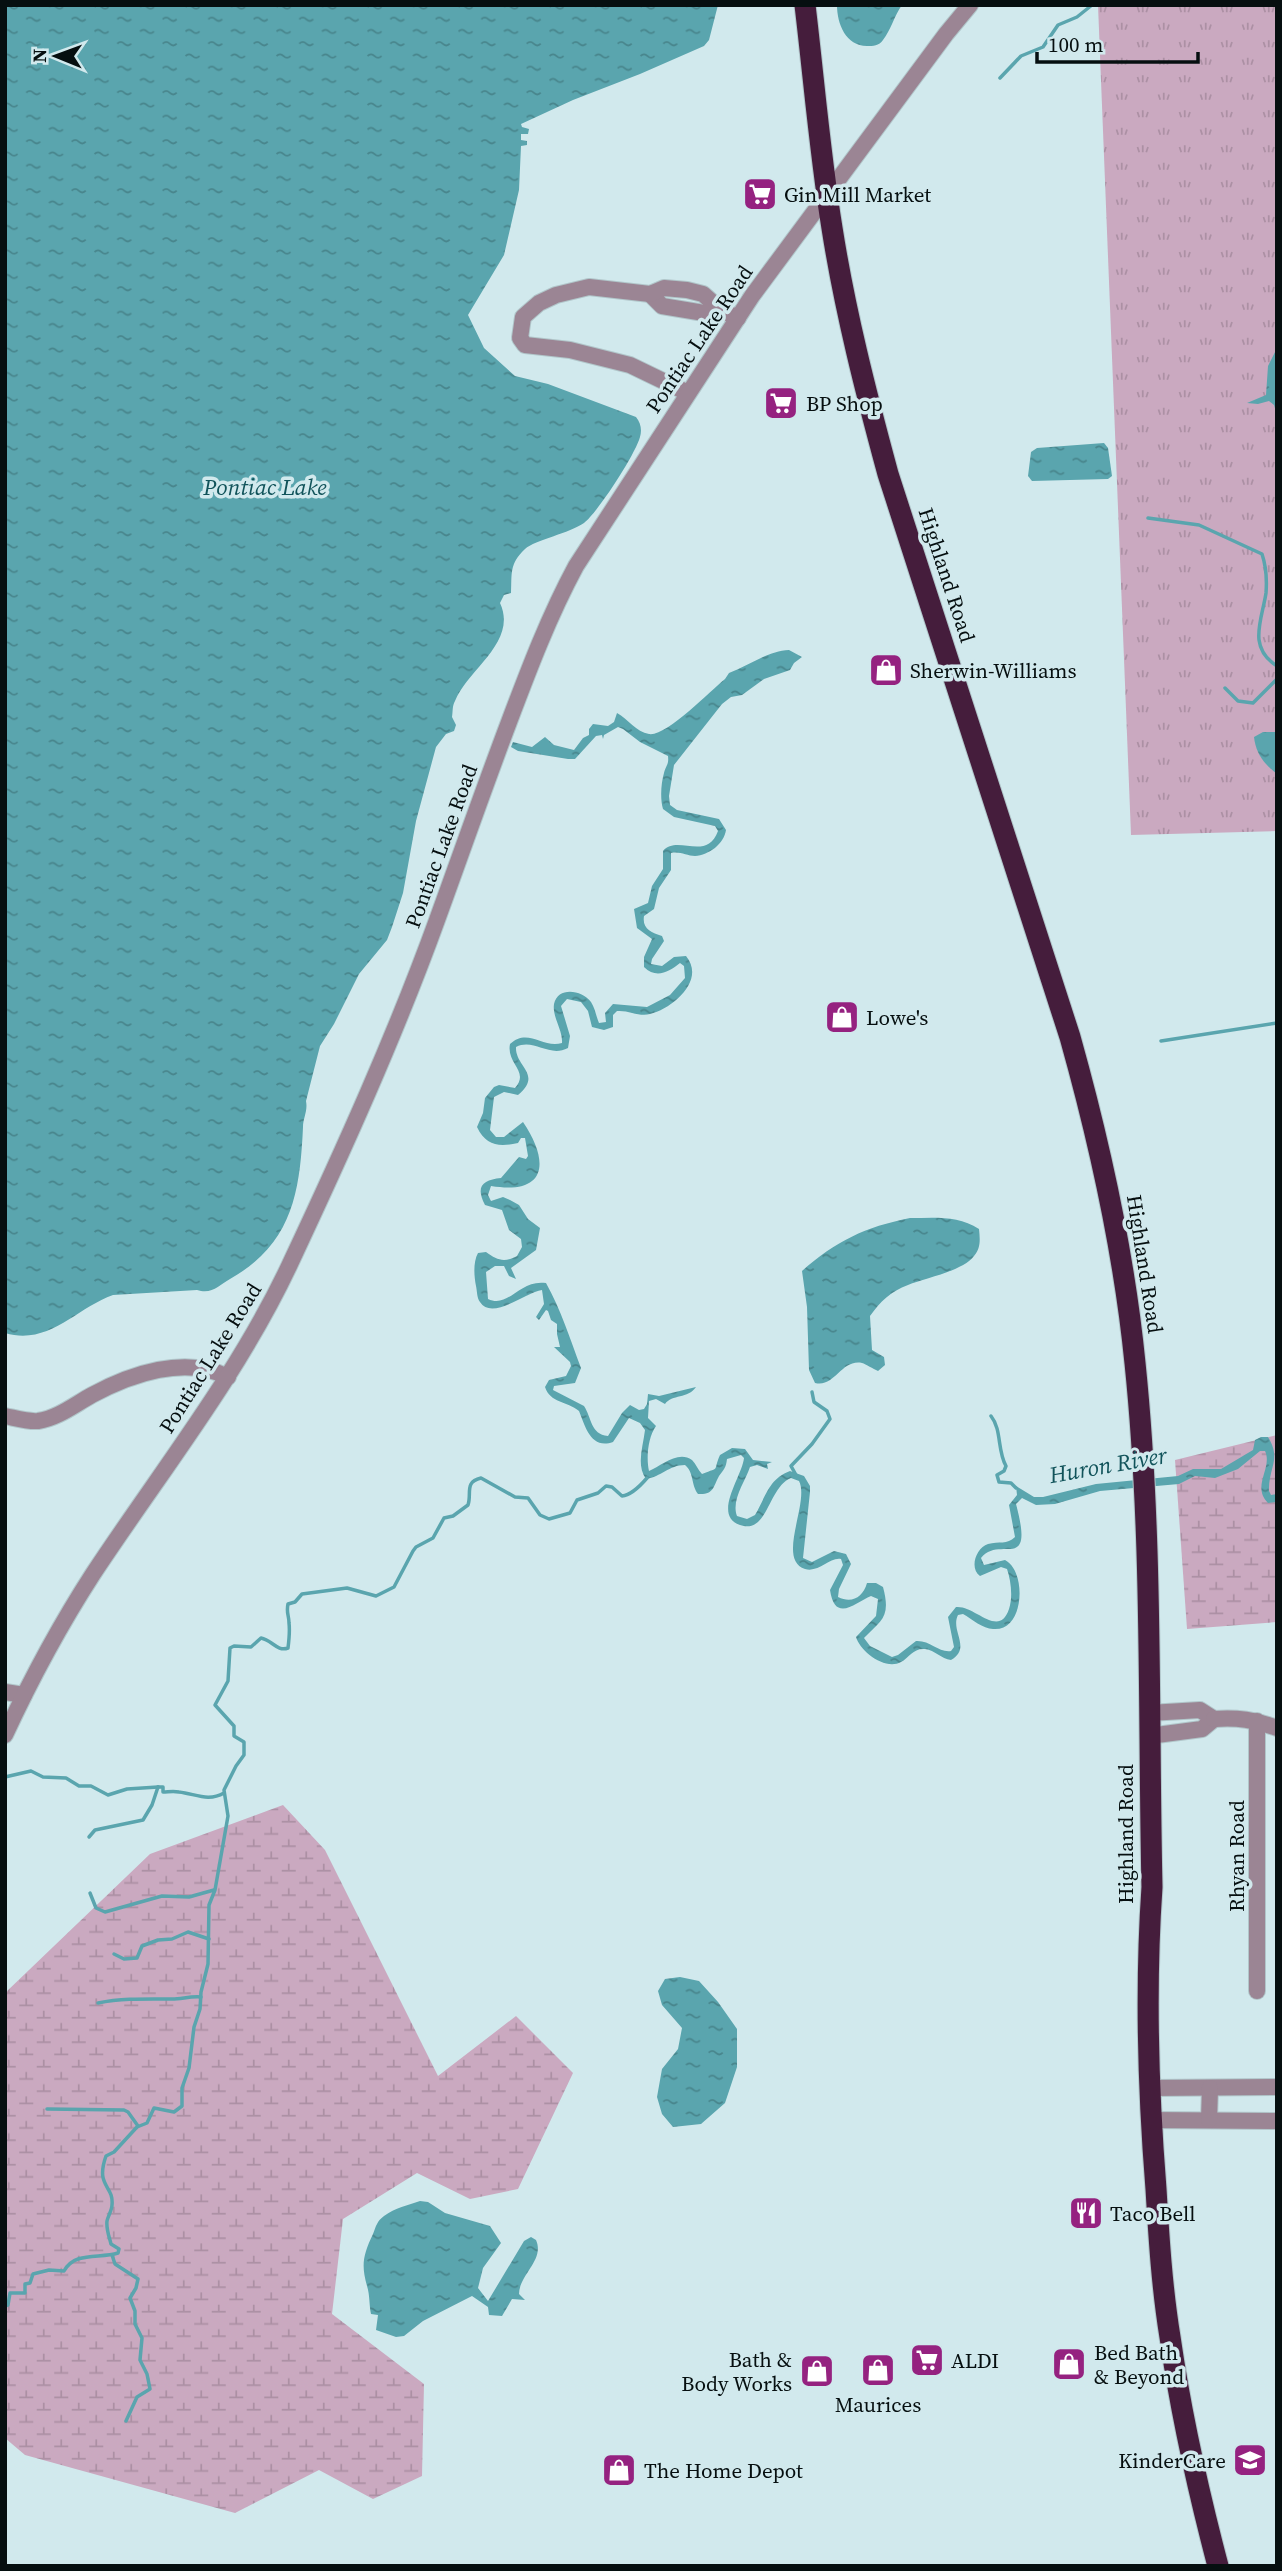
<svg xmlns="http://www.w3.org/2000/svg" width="1282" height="2571" font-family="'Source Serif 4',serif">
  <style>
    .grass { fill: url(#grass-tufts) }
    .wetland { fill: url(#wetland-marsh) }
    .water { fill: url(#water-ripples) }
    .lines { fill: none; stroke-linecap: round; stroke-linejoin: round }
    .stream { stroke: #5aa5ae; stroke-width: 3.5 }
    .minor-casing { stroke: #b1c6ca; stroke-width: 18 }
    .highway-casing { stroke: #b1c6ca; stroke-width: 23 }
    .minor { stroke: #9b8594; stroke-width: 16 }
    .highway { stroke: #451d3c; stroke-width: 21 }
    .labels { text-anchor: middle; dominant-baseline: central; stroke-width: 7; stroke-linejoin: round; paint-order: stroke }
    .poi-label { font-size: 21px; fill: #060f10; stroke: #d1e9ed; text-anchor: start }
    .street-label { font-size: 21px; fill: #060f10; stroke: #d1e9ed }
    .water-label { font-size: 23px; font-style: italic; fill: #11535a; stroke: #d1e9ed }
  </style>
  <defs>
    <pattern id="grass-tufts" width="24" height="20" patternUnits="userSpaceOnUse" patternTransform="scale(1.75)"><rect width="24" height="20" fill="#caa9c0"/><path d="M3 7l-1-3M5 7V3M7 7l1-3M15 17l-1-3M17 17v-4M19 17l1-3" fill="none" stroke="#ac90a4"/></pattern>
    <pattern id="wetland-marsh" width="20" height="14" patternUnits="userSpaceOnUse" patternTransform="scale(1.75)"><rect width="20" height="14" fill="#caa9c0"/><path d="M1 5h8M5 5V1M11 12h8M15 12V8" fill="none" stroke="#ac90a4"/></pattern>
    <pattern id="water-ripples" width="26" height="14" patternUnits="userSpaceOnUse" patternTransform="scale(1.75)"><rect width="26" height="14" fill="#5aa5ae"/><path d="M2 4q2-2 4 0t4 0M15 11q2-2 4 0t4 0" fill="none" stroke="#48858c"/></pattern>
  </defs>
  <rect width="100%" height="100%" fill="#d1e9ed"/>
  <path class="grass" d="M1098 5H1277V831L1131 835Z"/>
  <g class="wetland">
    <path d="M1277 1435V1622L1187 1629 1175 1460Z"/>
    <path d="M283 1805 325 1850 438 2076 516 2016 573 2073 518 2189 470 2199 417 2173 343 2219 332 2314 424 2384 422 2476 373 2499 319 2470 235 2513 25 2455 5 2438V1993L150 1854Z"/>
  </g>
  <g class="water">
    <path d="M5 5H718L709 40 704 46 640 74 573 100 521 124 522 127 529 129 528 134H521V140L527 141V145L521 146 519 190 504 255 468 315 484 348 515 376 548 384 636 417C641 423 642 430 640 437 635 455 598 512 584 523 570 533 535 540 525 549 509 564 512 574 511 593L504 595 500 603C518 642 468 669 455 701 452 706 453 712 452 717L456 725 454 731 446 734 436 747 416 821 403 893 392 927 387 940 359 974 334 1024 320 1046 306 1101C308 1111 303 1118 303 1127 300 1193 292 1244 230 1279 219 1285 212 1295 197 1290L113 1295C76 1308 49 1346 5 1333Z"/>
    <path d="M837 5H902C894 16 891 30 883 40 879 46 873 46 867 46 846 46 837 24 837 5Z"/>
    <path d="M1277 348V415L1274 405 1269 401 1258 404 1247 403 1266 395 1268 366Z"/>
    <path d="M1104 443 1108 448 1112 476 1108 479 1032 481 1028 476 1031 452 1037 448Z"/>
    <path d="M789 650 802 657 794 663 790 670 764 679 742 695 731 697 722 704 674 765 669 796 670 805 677 810 719 819 726 830C724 844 709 855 695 856 687 856 680 851 671 853V870L659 888 654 909 644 916C642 929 651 932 662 936L664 941 652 959 651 964 662 966 674 957 686 956C706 980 673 1008 650 1014 639 1017 629 1010 617 1011L613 1015V1027L604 1030 592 1027 588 1011 581 1002 567 999 561 1006 570 1036 568 1048C549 1058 534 1038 516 1047 515 1067 543 1074 518 1095L504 1092 494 1097 490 1130 496 1137H504L523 1122C550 1162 547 1195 491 1186L488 1195 491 1201 503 1197 510 1200 519 1205 528 1219 540 1228 536 1250 511 1268 516 1279 509 1276 504 1266H495L486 1272 488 1299C509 1309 519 1279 546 1283 561 1310 570 1339 581 1368L575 1383 554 1386 553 1390 584 1406C592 1418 590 1434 608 1436L622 1413 630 1405 639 1410 644 1409 647 1404 648 1394 659 1396 696 1387C688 1399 672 1394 665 1404L656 1399 649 1401 648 1418 656 1426C648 1437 646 1458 649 1471 661 1466 678 1450 692 1460 696 1464 698 1470 702 1474 722 1466 712 1473 720 1455L732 1448 745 1449 753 1460 772 1462 767 1464 768 1469 757 1465 750 1467C745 1482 731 1500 737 1516L747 1519 755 1515C765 1499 768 1479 790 1471L804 1476 810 1486V1492L803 1558 812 1562 834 1551 846 1554 851 1564 839 1589 838 1597C852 1604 863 1597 867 1583H876L883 1587C891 1617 882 1620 864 1638L870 1646 892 1657 898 1655 916 1641C930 1640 939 1653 951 1651L954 1647 948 1617 956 1607C975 1605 999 1639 1009 1609 1013 1597 1011 1581 1007 1569L1001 1567 980 1576C969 1568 976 1548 988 1544 999 1541 1007 1545 1015 1537L1009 1505 1017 1495 1016 1486 1034 1497H1043L1096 1484 1178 1476 1193 1469H1221L1253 1450 1255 1440 1261 1437H1268C1282 1459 1268 1469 1269 1491L1271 1495 1277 1494V1502L1268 1503C1251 1486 1273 1468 1265 1451H1260L1238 1469 1215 1478 1195 1476 1179 1484 1100 1491 1055 1504 1036 1505 1022 1498 1016 1504C1035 1575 1000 1534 981 1558L984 1565 1005 1560C1027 1571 1025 1632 993 1629 983 1629 972 1619 963 1614L958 1615C950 1631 972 1648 951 1660 941 1659 935 1650 925 1649 913 1648 910 1657 901 1662 885 1671 860 1651 856 1637L876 1616 878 1599 871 1596C856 1602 835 1624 830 1590L843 1565 841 1559C829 1557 819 1573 805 1569 776 1560 810 1502 799 1481L791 1478C768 1487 768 1535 740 1525 712 1515 742 1477 744 1458L741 1455 727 1459C726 1468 724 1469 719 1476 713 1487 714 1495 698 1494 691 1485 694 1472 685 1465 669 1465 661 1477 646 1479 636 1465 643 1447 645 1430L640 1423 629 1418 613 1442C591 1450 585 1426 579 1411 567 1401 550 1403 545 1387L549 1380 566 1376 571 1366 570 1362 554 1347H560L557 1334V1324L551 1320 548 1311 546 1310 539 1320 536 1317 544 1304 542 1290C526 1292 492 1321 480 1302 477 1299 477 1290 476 1286 474 1276 473 1262 478 1253L486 1252C497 1260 504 1263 517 1256L522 1247 521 1239 509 1230 502 1210 485 1205C475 1186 483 1180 501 1178L519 1157 526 1159 528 1156 525 1138H521L518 1143C499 1147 486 1146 477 1127L483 1113 485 1098 494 1087 499 1085 515 1088C530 1071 506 1064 510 1044 528 1027 543 1049 562 1043 563 1030 552 1017 554 1004 558 986 582 990 591 1002 595 1008 596 1016 599 1023L606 1022 605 1013 613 1004 647 1007 670 995 685 978 684 966 680 963C669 972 656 979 644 967V957L652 939 637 928 634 909 648 903 652 886 663 869V851C677 834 707 862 718 831L715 826 674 817 663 809C660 799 661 783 664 773 666 765 669 765 668 756L640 742 623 729 618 727 604 735 603 739 602 735 596 736 575 759H568L518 751 511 747 513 742 532 747 545 737 554 745 574 750 583 738 589 735V729L593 724 608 726 614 722 617 713C628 719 636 732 649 734 666 737 710 691 725 679L729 673C749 666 767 651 789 650Z"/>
    <path d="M1263 732H1277V774C1264 764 1256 754 1254 737Z"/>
    <path d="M910 1218C935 1218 958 1215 979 1229 980 1239 981 1248 974 1256 963 1271 925 1278 908 1285 891 1291 880 1302 870 1316L872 1350 884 1357 885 1365 878 1371C873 1369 866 1364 862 1363 841 1359 835 1388 815 1383L809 1370 807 1307 802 1271C836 1241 865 1227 910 1218Z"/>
    <path d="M680 1977 699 1981 718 2002 737 2029V2067L725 2103 701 2124 673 2127 662 2114 657 2097 662 2069 678 2049 682 2028 662 2005 658 1991 665 1979Z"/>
    <path d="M420 2201 428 2202 445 2213 490 2226 501 2243 483 2268 478 2288 488 2301 524 2241 531 2237 536 2240C545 2260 519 2275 519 2294L525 2300 512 2299 502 2316 489 2315 488 2307 472 2296 423 2321 404 2336 396 2337 376 2330 378 2315 371 2314C369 2305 370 2295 367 2286 361 2265 363 2255 373 2234 376 2226 377 2221 384 2216 395 2208 408 2205 420 2201Z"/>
  </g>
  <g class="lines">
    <g class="stream">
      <path d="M1000 78 1021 56 1043 47 1058 25 1077 17 1092 5"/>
      <path d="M1148 518 1199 525 1262 554C1266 566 1267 580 1266 593 1262 620 1247 647 1277 666"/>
      <path d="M1225 688 1238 701 1253 703 1277 679"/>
      <path d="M1161 1041 1277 1023"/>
      <path d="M991 1416C1002 1430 997 1450 1006 1466L1004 1471 997 1475 999 1482 1011 1483 1016 1488"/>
      <path d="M796 1475 791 1466 812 1444 830 1419 827 1411 814 1402 812 1392"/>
      <path d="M5 1777 31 1771 43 1777 66 1778 79 1786H91L108 1795 127 1789 158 1787"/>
      <path d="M158 1787H163V1792C168 1792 173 1791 179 1792 196 1794 208 1802 224 1793"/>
      <path d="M89 1837 95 1830 143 1820 152 1805 158 1787"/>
      <path d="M90 1893 96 1908 105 1912 162 1896 189 1897 214 1890"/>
      <path d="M114 1954 124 1959 137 1958 142 1946 158 1940 172 1939 188 1932 209 1939"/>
      <path d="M98 2003C123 1998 147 1999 172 1999 182 1999 190 1996 201 1997"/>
      <path d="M47 2109 124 2110 128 2112 138 2126"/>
      <path d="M112 2255 115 2264 138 2279 136 2288 130 2298 135 2311V2324L142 2338 140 2360 147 2374 150 2389 137 2397 126 2421"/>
      <path d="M5 2306 8 2305 10 2293H25V2284L30 2283 33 2274 49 2270 64 2271C75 2251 99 2259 118 2253L119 2249 111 2244C109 2236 106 2229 107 2221 108 2216 112 2210 112 2205 114 2185 95 2187 106 2156L114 2152 137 2127 147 2123 154 2108 174 2112 182 2106V2088L189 2068 194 2027 200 2009 201 1992 208 1964 209 1905 215 1890 228 1816 224 1790 236 1766 244 1755V1742L234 1736V1726L215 1705 228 1681 230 1648 234 1646 251 1647 261 1638C272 1640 277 1652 288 1648 289 1640 290 1631 289 1623 289 1615 286 1613 288 1604L295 1602 302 1594 347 1588 376 1596 394 1587 413 1551 416 1547 433 1538 444 1518 453 1516 468 1505C472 1493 464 1482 481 1478L515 1497 528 1498 540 1515 549 1519 570 1513 577 1500 598 1493 606 1486 612 1487 622 1496C632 1495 641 1485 647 1478"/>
    </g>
    <g class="minor-casing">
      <g id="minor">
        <path d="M650 294 662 306 704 313 721 310"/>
        <path d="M688 393 630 365 570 350 525 345 520 338 523 317 539 303 556 295 589 287 650 294 664 288 687 290 703 294 721 310 738 318"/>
        <path d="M5 1416C15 1418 28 1422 38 1421 58 1418 74 1405 92 1395 131 1374 185 1355 228 1377"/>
        <path d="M5 1692 24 1695"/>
        <path d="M1149 1713 1200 1710 1214 1719 1202 1729 1149 1736"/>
        <path d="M1214 1719C1237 1717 1255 1720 1277 1728"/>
        <path d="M1257 1721V1991"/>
        <path d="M5 1735C31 1679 60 1625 93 1574 161 1471 238 1375 290 1264 343 1151 395 1036 437 920 461 854 484 788 509 722 529 669 549 616 576 566L752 296 946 34 970 5"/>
        <path d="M1149 2088 1277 2087"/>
        <path d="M1150 2120 1277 2121"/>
        <path d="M1209 2120 1210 2088"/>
      </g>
    </g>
    <g class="highway-casing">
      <path id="highway" d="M805 5C814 80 820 155 832 228 845 311 866 393 888 474L1070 1037C1100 1144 1124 1252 1135 1363 1153 1537 1148 1713 1152 1887 1145 1988 1148 2089 1156 2189 1159 2239 1162 2288 1170 2337 1181 2414 1198 2490 1218 2566"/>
    </g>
    <use href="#minor" class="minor"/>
    <use href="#highway" class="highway"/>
  </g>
  <defs>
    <g id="supermarket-square" transform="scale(1.75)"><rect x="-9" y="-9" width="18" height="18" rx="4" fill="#952280" stroke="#d1e9ed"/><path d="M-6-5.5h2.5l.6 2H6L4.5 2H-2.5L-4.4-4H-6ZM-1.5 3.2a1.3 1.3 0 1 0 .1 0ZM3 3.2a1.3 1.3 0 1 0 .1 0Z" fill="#fff"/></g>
    <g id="shop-square" transform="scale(1.75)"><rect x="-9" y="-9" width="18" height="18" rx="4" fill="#952280" stroke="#d1e9ed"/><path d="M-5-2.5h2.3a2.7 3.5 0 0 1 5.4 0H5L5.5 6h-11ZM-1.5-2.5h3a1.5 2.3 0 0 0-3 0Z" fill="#fff"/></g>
    <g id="restaurant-square" transform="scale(1.75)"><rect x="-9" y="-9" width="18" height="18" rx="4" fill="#952280" stroke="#d1e9ed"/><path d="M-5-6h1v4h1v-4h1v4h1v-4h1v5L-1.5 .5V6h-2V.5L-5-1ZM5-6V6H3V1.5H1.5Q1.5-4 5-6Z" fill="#fff"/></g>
    <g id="school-square" transform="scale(1.75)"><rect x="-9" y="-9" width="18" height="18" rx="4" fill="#952280" stroke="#d1e9ed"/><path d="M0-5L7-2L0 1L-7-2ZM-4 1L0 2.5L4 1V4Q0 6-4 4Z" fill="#fff"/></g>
  </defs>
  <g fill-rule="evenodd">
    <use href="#supermarket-square" x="760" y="194"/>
    <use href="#supermarket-square" x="781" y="403"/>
    <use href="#shop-square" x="886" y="670"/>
    <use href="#shop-square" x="842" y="1017"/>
    <use href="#restaurant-square" x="1086" y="2213"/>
    <use href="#supermarket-square" x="927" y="2360"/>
    <use href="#shop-square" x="1069" y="2364"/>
    <use href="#shop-square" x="878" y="2370"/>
    <use href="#shop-square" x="817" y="2371"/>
    <use href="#school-square" x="1250" y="2460"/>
    <use href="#shop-square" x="619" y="2470"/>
  </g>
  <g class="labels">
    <g class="poi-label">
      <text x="784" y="194">Gin Mill Market</text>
      <text x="806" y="403">BP Shop</text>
      <text x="910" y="670">Sherwin-Williams</text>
      <text x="866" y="1017">Lowe's</text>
      <text x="1110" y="2213">Taco Bell</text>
      <text x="1094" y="2352">Bed Bath<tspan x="1094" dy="24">&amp; Beyond</tspan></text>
      <text x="792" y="2359" text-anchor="end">Bath &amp;<tspan x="792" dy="24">Body Works</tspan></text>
      <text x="951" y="2360">ALDI</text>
      <text x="878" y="2404" text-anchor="middle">Maurices</text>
      <text x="1226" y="2460" text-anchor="end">KinderCare</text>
      <text x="644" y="2470">The Home Depot</text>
    </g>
    <g class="street-label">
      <text transform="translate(699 339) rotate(-56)">Pontiac Lake Road</text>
      <text transform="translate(947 575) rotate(72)">Highland Road</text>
      <text transform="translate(441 846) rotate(-70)">Pontiac Lake Road</text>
      <text transform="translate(1145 1264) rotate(81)">Highland Road</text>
      <text transform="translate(210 1358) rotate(-58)">Pontiac Lake Road</text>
      <text transform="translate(1125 1834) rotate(-90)">Highland Road</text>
      <text transform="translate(1236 1856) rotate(-90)">Rhyan Road</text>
    </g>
    <g class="water-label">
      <text x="265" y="487">Pontiac Lake</text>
      <text transform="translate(1108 1465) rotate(-10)">Huron River</text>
    </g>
  </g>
  <rect width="1282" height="2571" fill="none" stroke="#060f10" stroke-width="14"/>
  <g transform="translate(56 56) rotate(271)" stroke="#d1e9ed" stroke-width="5" paint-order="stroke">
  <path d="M0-5L12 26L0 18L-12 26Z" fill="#060f10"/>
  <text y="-10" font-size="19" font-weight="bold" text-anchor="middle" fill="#060f10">N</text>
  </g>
  <path d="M1037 52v10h161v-10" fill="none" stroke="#060f10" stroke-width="3.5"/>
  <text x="1048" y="52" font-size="21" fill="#060f10" stroke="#d1e9ed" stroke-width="5" paint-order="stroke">100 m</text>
</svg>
